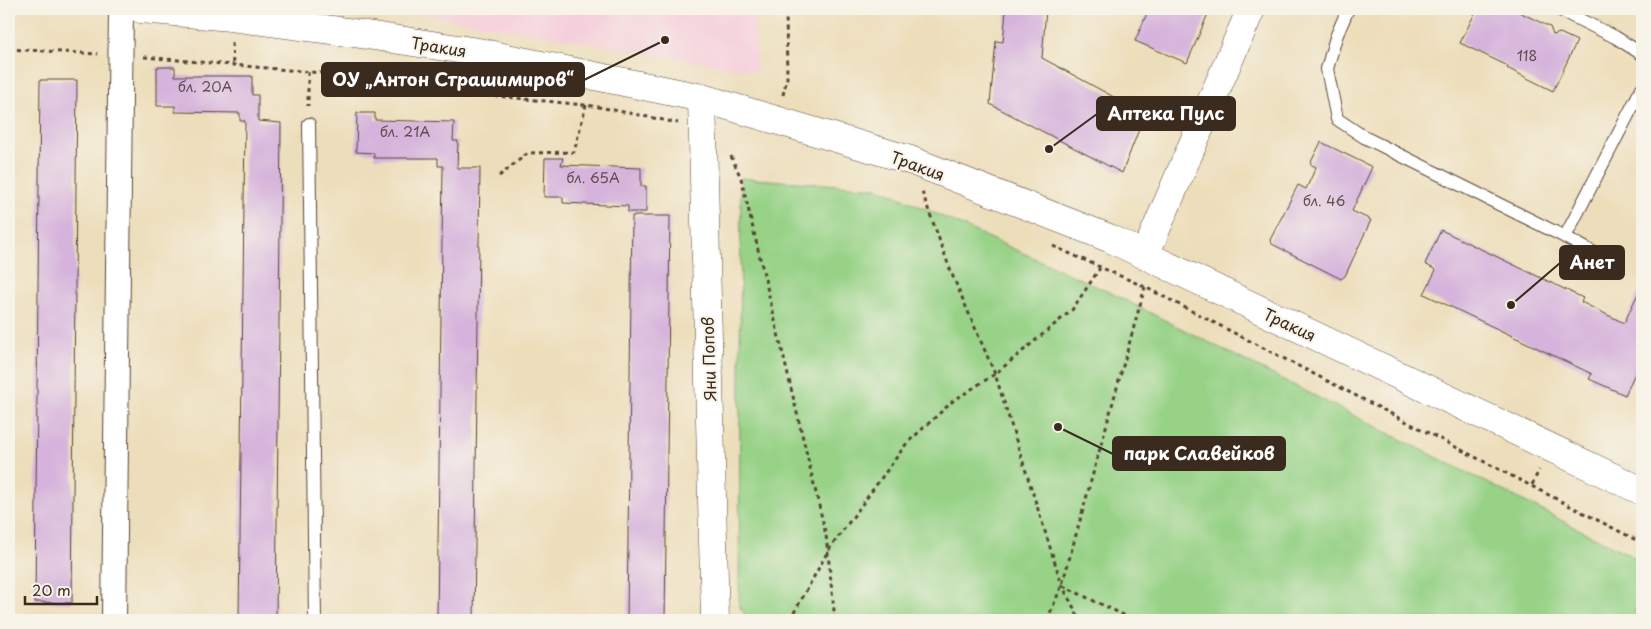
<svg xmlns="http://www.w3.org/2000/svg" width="1651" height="629" font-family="'Playpen Sans',sans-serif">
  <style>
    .built { fill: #f5cfdb }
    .green { fill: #97d287; stroke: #697e52 }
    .building { fill: #d5b3dc }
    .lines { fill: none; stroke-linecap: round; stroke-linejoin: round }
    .service-casing { stroke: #564536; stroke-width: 14 }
    .minor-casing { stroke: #564536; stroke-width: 26 }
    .tertiary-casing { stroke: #564536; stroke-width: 29 }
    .secondary-casing { stroke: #564536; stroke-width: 29 }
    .path { stroke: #564536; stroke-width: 3; stroke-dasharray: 4 4; stroke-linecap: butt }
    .service { stroke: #fff; stroke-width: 12 }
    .minor { stroke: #fff; stroke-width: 24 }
    .tertiary { stroke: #fff; stroke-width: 28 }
    .secondary { stroke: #fff; stroke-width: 28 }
    .labels { text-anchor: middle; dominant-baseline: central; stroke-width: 4; stroke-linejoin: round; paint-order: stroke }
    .number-label { font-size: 14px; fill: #624c4e }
    .street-label { font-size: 16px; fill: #3b2a1e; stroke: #f7f3e8 }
    .leader { fill: none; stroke: #3b2a1e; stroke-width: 2 }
    .callout-dot { fill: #3b2a1e; stroke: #f7f3e8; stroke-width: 2 }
    .callout { fill: #3b2a1e; stroke: #3b2a1e; stroke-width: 2 }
    .callout-label { font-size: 18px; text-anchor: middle; font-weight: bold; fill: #fff }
  </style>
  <rect width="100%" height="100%" fill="#f7f3e8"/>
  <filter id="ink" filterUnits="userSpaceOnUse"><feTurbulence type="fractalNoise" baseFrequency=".02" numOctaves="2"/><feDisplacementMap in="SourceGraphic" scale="10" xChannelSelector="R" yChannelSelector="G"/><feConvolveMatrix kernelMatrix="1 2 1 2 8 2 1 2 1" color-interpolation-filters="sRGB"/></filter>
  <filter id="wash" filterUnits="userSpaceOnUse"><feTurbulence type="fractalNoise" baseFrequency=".0096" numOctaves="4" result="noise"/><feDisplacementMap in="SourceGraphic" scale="20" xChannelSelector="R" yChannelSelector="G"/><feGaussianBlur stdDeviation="1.12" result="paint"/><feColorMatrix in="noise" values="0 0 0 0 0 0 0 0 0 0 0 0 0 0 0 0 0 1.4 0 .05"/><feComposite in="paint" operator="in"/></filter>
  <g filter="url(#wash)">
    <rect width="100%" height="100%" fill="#eddebb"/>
    <path class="built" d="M390 9H755L757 72Z"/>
    <path class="green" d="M741 178 879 188 1109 292 1642 561V620H749L739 606Z"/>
    <g id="blocks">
      <g class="building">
        <path d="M1000 9H1046L1042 58 1145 114 1122 173 990 104 996 41 1003 42 1006 11Z"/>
        <path d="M1149 9H1210L1187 63 1135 41Z"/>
        <path d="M1477 9H1513L1550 27 1553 35 1560 33 1577 41 1553 91 1507 68 1508 66 1460 43Z"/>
        <path d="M157 67H175V76H252V95H258V121L281 123 276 620H239L245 121H240V113L175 112V106H157Z"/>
        <path d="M40 80H77L72 603 35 602Z"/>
        <path d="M357 113H375V120L454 122 453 141H458L457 168H480L474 620H437L443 166H438V158H374V153L356 152Z"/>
        <path d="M1321 142 1372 167 1352 211 1371 220 1345 276 1341 279 1272 244 1270 240 1298 185 1306 189 1316 167 1310 164Z"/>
        <path d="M545 158H563L561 165 641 168V186H646V212H628V206L563 203V197H544Z"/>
        <path d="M632 216H670L665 620H627Z"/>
        <path d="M1441 230 1583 298 1581 302 1624 323 1642 285V358L1625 395 1589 379 1592 374 1424 294 1436 270 1425 264Z"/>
      </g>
    </g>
  </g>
  <g filter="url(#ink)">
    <use href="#blocks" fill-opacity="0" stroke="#564536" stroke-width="1"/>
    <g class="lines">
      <g class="service-casing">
        <g id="service">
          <path d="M1348 9 1336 37 1327 69 1337 119 1364 137 1565 237 1614 264"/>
          <path d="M1558 9 1615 37 1642 54"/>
          <path d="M309 124 315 620"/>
          <path d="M1565 237 1642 88"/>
        </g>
      </g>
      <g class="minor-casing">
        <path id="minor" d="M114 620 121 9"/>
      </g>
      <g class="tertiary-casing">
        <g id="tertiary">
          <path d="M702 98 715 620"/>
          <path d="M1145 255 1251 9"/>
        </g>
      </g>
      <g class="secondary-casing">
        <path id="secondary" d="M141 9 231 17 347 32 478 52 702 98 910 160 1109 238 1642 491"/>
      </g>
      <g class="path">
        <path d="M232 43 233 65"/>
        <path d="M9 49 98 54"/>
        <path d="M144 57 322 73 506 97 594 106 678 123"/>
        <path d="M308 72V106"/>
        <path d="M783 95 787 78 786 9"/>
        <path d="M731 156 741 178 826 535 835 620"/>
        <path d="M499 176 528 153 574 152 586 105"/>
        <path d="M922 192 951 272 995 374 1062 585 1080 620"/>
        <path d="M1053 246 1145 287 1642 543"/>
        <path d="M1532 485 1539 470"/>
        <path d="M1063 586 1134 620"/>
        <path d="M790 620 828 551 907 443 953 401 995 374 1072 310 1100 268"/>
        <path d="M1047 620 1062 585 1145 287"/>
        <path d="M1633 620 1642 599"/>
      </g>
      <use href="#service" class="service"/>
      <use href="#minor" class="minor"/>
      <use href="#tertiary" class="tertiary"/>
      <use href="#secondary" class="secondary"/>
    </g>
  </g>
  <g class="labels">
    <g class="number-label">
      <text x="1527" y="55">118</text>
      <text x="205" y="86">бл. 20A</text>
      <text x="405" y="131">бл. 21A</text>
      <text x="593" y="177">бл. 65A</text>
      <text x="1324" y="200">бл. 46</text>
    </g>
    <g class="street-label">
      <text transform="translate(439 46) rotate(9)">Тракия</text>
      <text transform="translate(918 165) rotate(20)">Тракия</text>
      <text transform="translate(1290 324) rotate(25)">Тракия</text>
      <text transform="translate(708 359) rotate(-92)">Яни Попов</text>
    </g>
  </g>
  <path class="leader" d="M665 40L584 80M1049 149L1097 114M1511 305L1560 263M1058 427L1113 454"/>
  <g class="callout-dot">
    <circle cx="665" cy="40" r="5"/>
    <circle cx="1049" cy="149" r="5"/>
    <circle cx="1511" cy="305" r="5"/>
    <circle cx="1058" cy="427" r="5"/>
  </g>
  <g class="callout">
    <rect x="322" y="63" width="262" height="33" rx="5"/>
    <rect x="1097" y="97" width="138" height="33" rx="5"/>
    <rect x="1560" y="246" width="64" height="33" rx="5"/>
    <rect x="1113" y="437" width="172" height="33" rx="5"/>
  </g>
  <g class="callout-label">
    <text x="453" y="86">ОУ „Антон Страшимиров“</text>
    <text x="1166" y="120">Аптека Пулс</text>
    <text x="1592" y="269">Анет</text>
    <text x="1199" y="460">парк Славейков</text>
  </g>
  <rect width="1651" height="629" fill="none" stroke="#f7f3e8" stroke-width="30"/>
  <path d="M25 596v8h72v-8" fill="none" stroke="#3b2a1e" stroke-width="2.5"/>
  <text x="32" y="596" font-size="15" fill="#3b2a1e" stroke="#f7f3e8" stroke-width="4" paint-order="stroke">20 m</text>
</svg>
